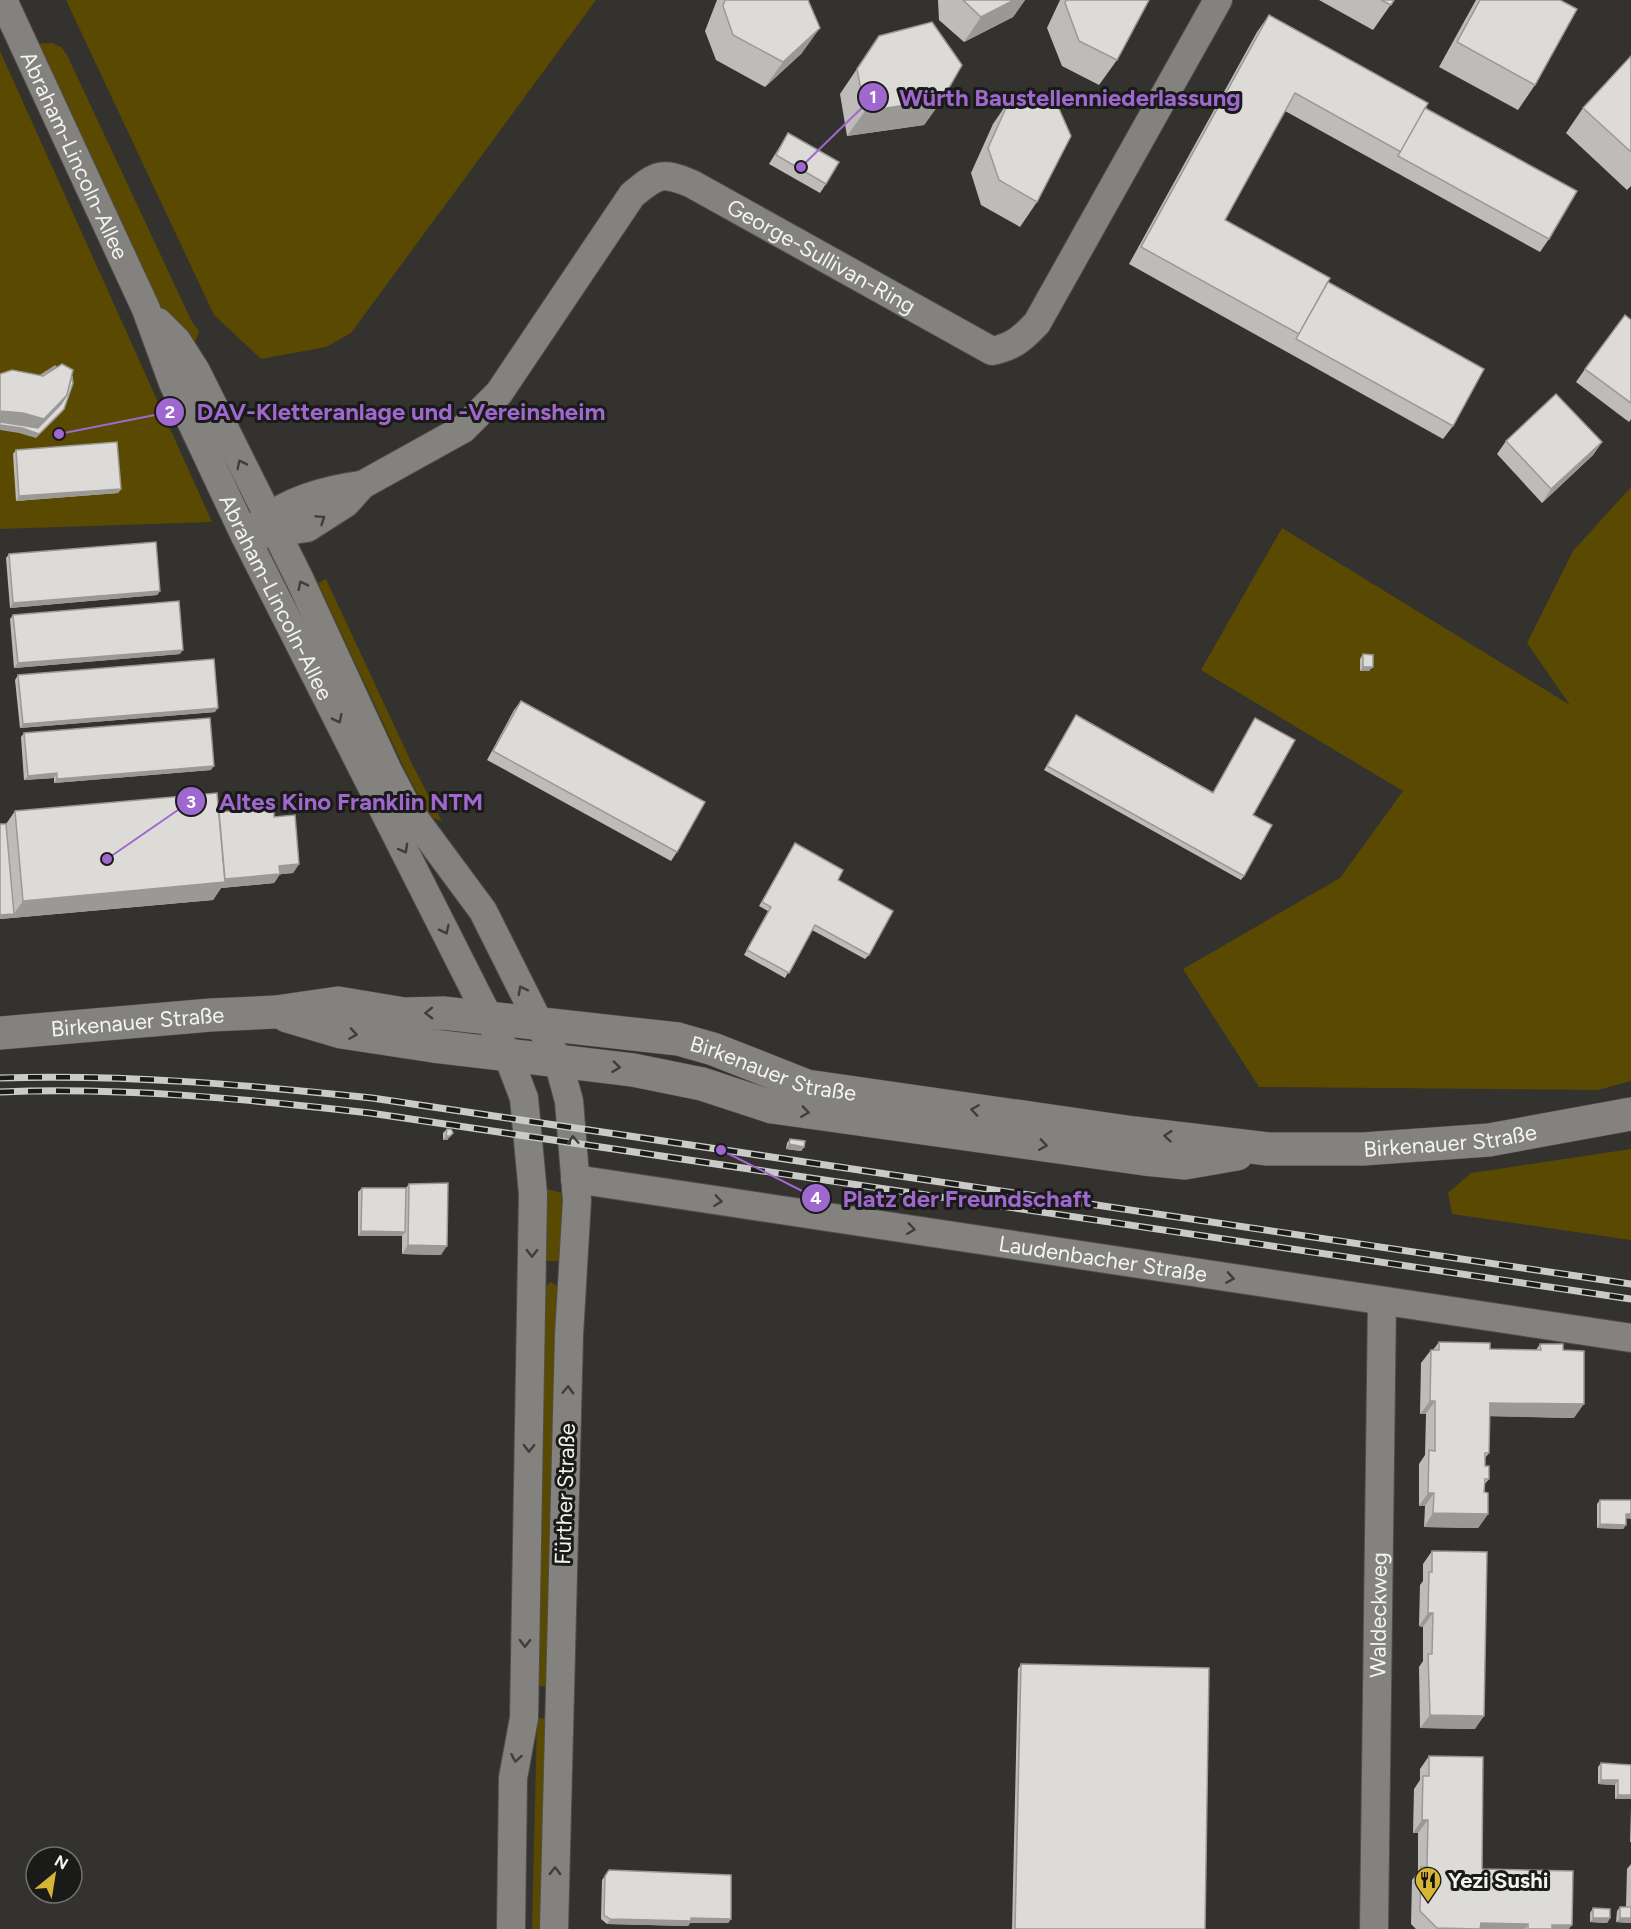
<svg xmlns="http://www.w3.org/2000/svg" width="1631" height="1929" font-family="Figtree,sans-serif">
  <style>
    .green { fill: #5a4900 }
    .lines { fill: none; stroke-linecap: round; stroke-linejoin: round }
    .minor-casing { stroke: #4f4e4b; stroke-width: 30 }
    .tertiary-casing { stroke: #4f4e4b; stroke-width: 34 }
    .minor { stroke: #83827e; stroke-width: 28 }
    .tertiary { stroke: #83827e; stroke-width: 33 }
    .rail-casing { stroke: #cacac8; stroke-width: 7 }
    .rail { stroke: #1a1a18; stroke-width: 4.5; stroke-dasharray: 14; stroke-linecap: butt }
    .wall { fill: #bdbcb9 }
    .shaded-wall { fill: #9a9996 }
    .building { fill: #dcdbd7; stroke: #9a9996; stroke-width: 1.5 }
    .oneway { stroke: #3f3e3c }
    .labels { text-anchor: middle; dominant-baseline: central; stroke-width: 6; stroke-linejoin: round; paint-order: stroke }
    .street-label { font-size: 22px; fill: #f3f3f1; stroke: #1a1a18 }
    .poi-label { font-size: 22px; font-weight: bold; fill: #f3f3f1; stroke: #1a1a18; text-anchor: start }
    .leader { fill: none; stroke: #9f68ce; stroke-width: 2 }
    .callout-dot { fill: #9f68ce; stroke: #1a1a18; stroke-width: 2 }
    .mark-label { font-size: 18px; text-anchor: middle; font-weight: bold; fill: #fff }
    .callout-label { font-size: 24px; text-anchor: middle; font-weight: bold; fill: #9f68ce; stroke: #1a1a18; stroke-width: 6; stroke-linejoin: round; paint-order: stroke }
  </style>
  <rect width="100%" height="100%" fill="#33322f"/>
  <g class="green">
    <path d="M66 0H596L351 333 326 347 261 359 214 315Z"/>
    <path d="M52 43 61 47 67 55 192 322 199 331 194 346 156 300 36 44Z"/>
    <path d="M0 51 212 522 0 529Z"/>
    <path d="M1631 487V1081L1598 1090 1259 1087 1183 969 1340 878 1403 791 1201 670 1282 528 1570 705 1527 643 1573 551Z"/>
    <path d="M326 579 414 768 442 821 433 818 427 811 406 772 318 583Z"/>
    <path d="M1631 1149V1240L1452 1214 1448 1193 1471 1173Z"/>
    <path d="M544 1188 562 1193 561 1261H541Z"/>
    <path d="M551 1282 560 1288 551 1687 532 1686 542 1289Z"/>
    <path d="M537 1718 551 1719 546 1929H532Z"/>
  </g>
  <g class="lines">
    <g class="minor-casing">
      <g id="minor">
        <path id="s1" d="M3 0 146 309 173 383 245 536 508 1056 524 1098 533 1194 524 1718 513 1778 511 1929"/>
        <path d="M158 322 177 341 196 371 300 580 388 771 409 811 483 911 558 1061 569 1101 577 1200 569 1335 554 1929"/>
        <path d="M253 529C283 502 322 490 362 485"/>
        <path id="s2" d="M258 535 307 528 346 503 362 485 463 429 499 393 632 195C657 174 662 171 692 184L992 351C1013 347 1023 338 1037 323L1218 0"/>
        <path id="s3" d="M575 1179 1631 1338"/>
        <path id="s4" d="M1374 1929 1382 1301"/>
      </g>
    </g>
    <g class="tertiary-casing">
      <g id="tertiary">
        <path d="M287 1016 341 1032 433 1046 633 1070 702 1084 772 1107 1144 1159 1185 1163 1237 1154"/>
        <path id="s5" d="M0 1033 211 1015 276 1012 338 1003 404 1014 443 1013 678 1039 713 1049 807 1086 1134 1133 1268 1149H1363L1489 1140 1631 1114"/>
      </g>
    </g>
    <use href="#minor" class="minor"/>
    <use href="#tertiary" class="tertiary"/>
    <g class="rail-casing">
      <g id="rail">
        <path d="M0 1078C125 1074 248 1085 372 1098L1631 1284"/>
        <path d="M0 1092C124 1087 247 1099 370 1113L1631 1299"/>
      </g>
    </g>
    <use href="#rail" class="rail"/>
  </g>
  <g class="wall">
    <path d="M717 0H808L802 53 765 87 716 60 705 31Z"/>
    <path d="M938 0H1025L1013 17 964 42 939 20Z"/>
    <path d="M1060 0H1149L1117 60 1099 85 1062 66 1047 28Z"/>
    <path d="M1319 0H1394L1373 30Z"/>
    <path d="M1476 0H1560L1535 85 1518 110 1439 67Z"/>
    <path d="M1269 15 1425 108 1549 239 1540 252 1285 111 1225 220 1328 282 1453 426 1443 439 1129 264 1257 32Z"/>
    <path d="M879 36 942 100 924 125 847 136 840 94Z"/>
    <path d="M1631 56V186L1627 190 1566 133 1583 108Z"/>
    <path d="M1010 99 1037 202 1020 227 981 205 971 173 993 124Z"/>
    <path d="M788 133 826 184 820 193 769 164Z"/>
    <path d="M1631 320V419L1629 422 1576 382 1585 369Z"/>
    <path d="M1506 441 1602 442 1593 455 1542 503 1497 454Z"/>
    <path d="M16 450 121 489 118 493 16 501 13 454Z"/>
    <path d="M9 554 160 591 157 595 10 608 6 558Z"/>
    <path d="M13 615 180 654 14 668 10 619Z"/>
    <path d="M1363 654 1369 671H1360V659Z"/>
    <path d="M18 675 215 712 20 728 15 680Z"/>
    <path d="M521 701 677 852 671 861 487 760 514 710Z"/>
    <path d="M1076 715 1213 792 1255 718 1253 815 1244 876 1241 880 1044 770Z"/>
    <path d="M24 733 211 770 54 783V778L24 780 21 737Z"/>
    <path d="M15 811 219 812 274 817 299 864 293 873 280 874 274 883 221 888 213 900 0 919V824H6Z"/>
    <path d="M795 843 838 880 869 955 865 959 812 930 785 978 744 955 768 911 759 906Z"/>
    <path d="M447 1129 453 1133 447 1140H443V1133Z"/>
    <path d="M790 1139 804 1147 801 1151 786 1149 787 1143Z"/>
    <path d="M409 1184 441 1255 402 1254V1236H358V1192L362 1188H406Z"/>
    <path d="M1439 1342 1490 1349 1536 1350 1540 1344 1563 1350 1574 1418 1489 1416V1453L1485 1458V1466L1489 1479 1484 1485V1492L1488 1514 1478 1528 1424 1527 1425 1506H1419V1464L1425 1455 1426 1414H1420L1421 1363 1431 1350H1433Z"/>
    <path d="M1600 1500 1626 1518V1525L1623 1529 1597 1528V1504Z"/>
    <path d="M1432 1551 1475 1729 1420 1728 1419 1667 1423 1661V1627L1419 1626 1420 1585 1423 1581V1564Z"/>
    <path d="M1021 1664 1205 1929H1012L1018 1669Z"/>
    <path d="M1631 1747V1799H1615V1785L1598 1784V1767L1601 1763 1631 1765Z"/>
    <path d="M1429 1756 1482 1869 1569 1929H1416L1411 1924 1412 1880 1418 1872V1833H1413L1414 1789 1420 1780V1769Z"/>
    <path d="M1631 1808V1842H1630Z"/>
    <path d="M1631 1864V1923L1616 1922 1617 1911 1620 1907H1626L1627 1869Z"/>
    <path d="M609 1870 731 1919 728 1923H690L688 1926 607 1924 601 1919 602 1880Z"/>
    <path d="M1593 1908 1610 1918 1607 1923 1590 1922V1913Z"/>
  </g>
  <g class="shaded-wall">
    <path d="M1014 0H1025L1013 17 964 42 981 17Z"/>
    <path d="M820 28 802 53 765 87 783 62Z"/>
    <path d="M942 100 924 125 847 136 865 111Z"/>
    <path d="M67 395 39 434 64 409 61 413 36 438 19 433 0 430V411Z"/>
    <path d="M1602 442 1593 455 1542 503 1551 489Z"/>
    <path d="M121 489 118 493 16 501 19 496Z"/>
    <path d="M160 591 157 595 10 608 13 603Z"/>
    <path d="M183 650 180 654 14 668 18 663Z"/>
    <path d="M1363 667H1373L1369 671H1360Z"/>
    <path d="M218 708 215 712 20 728 23 724Z"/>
    <path d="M214 766 211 770 54 783 57 779Z"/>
    <path d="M57 773 54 778 24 780 28 776Z"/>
    <path d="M299 864 293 873 273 875 279 866Z"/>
    <path d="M280 874 274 883 221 888 213 900 11 918 23 901Z"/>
    <path d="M14 914 11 918 0 919V915Z"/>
    <path d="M446 1136H450L447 1140H443Z"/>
    <path d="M789 1144 804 1147 801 1151 786 1149Z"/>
    <path d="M875 1199 890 1201 887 1206 872 1203Z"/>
    <path d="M361 1231 405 1232 402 1236H358Z"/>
    <path d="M408 1245 447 1246 441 1255 402 1254Z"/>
    <path d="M1430 1401H1435L1426 1414H1420Z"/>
    <path d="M1490 1403 1584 1404 1574 1418 1480 1416Z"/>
    <path d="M1428 1493H1434L1425 1506H1419Z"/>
    <path d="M1433 1513 1488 1514 1478 1528 1424 1527Z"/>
    <path d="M1626 1514H1631V1519L1623 1518Z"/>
    <path d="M1600 1524 1626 1525 1623 1529 1597 1528Z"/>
    <path d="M1428 1613H1433L1423 1627 1419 1626Z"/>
    <path d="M1430 1715 1484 1716 1475 1729 1420 1728Z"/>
    <path d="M1601 1780H1618L1615 1785 1598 1784Z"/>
    <path d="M1618 1795H1631V1799H1615Z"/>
    <path d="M1422 1820H1428L1418 1833H1413Z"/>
    <path d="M691 1918 731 1919 728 1923H690L688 1926 607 1924 610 1919Z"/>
    <path d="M1593 1918H1610L1607 1923 1590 1922Z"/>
    <path d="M1620 1918H1631V1923L1616 1922Z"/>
    <path d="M1481 1923 1528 1924 1525 1929H1437V1928Z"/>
    <path d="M1552 1925H1572L1569 1929H1549Z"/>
  </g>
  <g class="building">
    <path d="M725 0H808L820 28 783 62 733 35 723 6Z"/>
    <path d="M963 0H1014L981 17Z"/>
    <path d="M1066 0H1149L1117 60 1079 41 1065 3Z"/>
    <path d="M1381 0H1394L1391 5Z"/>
    <path d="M1480 0H1560L1577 9 1535 85 1457 42Z"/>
    <path d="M1269 15 1428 103 1401 152 1295 93 1225 220 1330 278 1299 334 1141 247Z"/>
    <path d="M932 22 962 65 942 100 865 111 857 69 879 36Z"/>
    <path d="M1631 56V152L1583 108Z"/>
    <path d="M1010 99 1056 102 1071 136 1037 202 999 180 988 148Z"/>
    <path d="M1425 108 1577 191 1549 239 1398 156Z"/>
    <path d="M788 133 839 162 826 184 776 155Z"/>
    <path d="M1328 282 1484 369 1453 426 1296 339Z"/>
    <path d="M1625 315 1631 320V403L1585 369Z"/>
    <path d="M62 364 73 370 67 395 44 419 23 413 0 411V374L12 370 43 376Z"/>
    <path d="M55 366 56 367 43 376 41 375Z"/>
    <path d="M72 376 73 383 64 409 39 434 22 428 0 425V422L38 428 61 404 67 395Z"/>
    <path d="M1556 394 1602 442 1551 489 1506 441Z"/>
    <path d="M117 442 121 489 19 496 16 450Z"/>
    <path d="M156 542 160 591 13 603 9 554Z"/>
    <path d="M179 601 183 650 18 663 13 615Z"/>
    <path d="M1363 654 1373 655V667H1363Z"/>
    <path d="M214 659 218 708 23 724 18 675Z"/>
    <path d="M521 701 705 802 677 852 493 751Z"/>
    <path d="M1076 715 1213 793 1255 718 1295 740 1253 815 1272 825 1244 876 1047 766Z"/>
    <path d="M210 718 214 766 57 779V773L28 776 24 733Z"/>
    <path d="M217 793 225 882 23 901 15 811Z"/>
    <path d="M274 807V817L295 815 299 864 279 866 280 874 225 879 219 812Z"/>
    <path d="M0 824H6L14 914 0 915Z"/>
    <path d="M795 843 843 870 838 880 893 911 869 955 815 925 789 973 747 950 771 907 762 902Z"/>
    <path d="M447 1129H451L453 1133 450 1136H446Z"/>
    <path d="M790 1139 805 1141 804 1147 789 1144Z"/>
    <path d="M448 1183 447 1246 408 1245 409 1184Z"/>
    <path d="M362 1188H406L405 1232 361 1231Z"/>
    <path d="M876 1193 891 1196 890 1201 875 1199Z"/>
    <path d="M1439 1342 1490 1343V1349L1541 1350 1540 1344H1563V1350L1584 1351V1404L1490 1403 1489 1453H1485V1466H1489V1479H1485L1484 1492 1488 1493V1514L1433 1513 1434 1493H1428L1429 1450 1435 1451V1401H1430L1431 1350H1439Z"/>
    <path d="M1600 1500H1631V1514H1626V1525L1600 1524Z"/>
    <path d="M1432 1551 1487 1552 1484 1716 1430 1715 1428 1654H1432L1433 1613H1428L1429 1572H1432Z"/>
    <path d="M1021 1664 1209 1668 1205 1929H1015Z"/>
    <path d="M1429 1756 1483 1757 1482 1869 1573 1871 1572 1925H1552V1929H1528V1924L1481 1923 1480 1929 1437 1928 1420 1911 1421 1867H1427L1428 1820H1422L1423 1776H1429Z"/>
    <path d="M1601 1763 1631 1765V1795H1618V1780H1601Z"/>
    <path d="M609 1870 731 1875V1919L691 1918V1921L610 1919 604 1915 605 1876Z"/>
    <rect x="1620" y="1907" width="11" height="11"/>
    <path d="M1593 1908 1610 1909V1918H1593Z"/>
  </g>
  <defs><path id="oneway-chevron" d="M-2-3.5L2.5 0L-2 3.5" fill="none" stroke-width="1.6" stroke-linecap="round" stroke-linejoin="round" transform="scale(1.5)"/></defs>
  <g class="oneway">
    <use href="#oneway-chevron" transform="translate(241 464) rotate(-116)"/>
    <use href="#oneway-chevron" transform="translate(321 519) rotate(-34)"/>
    <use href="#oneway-chevron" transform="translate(302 585) rotate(-116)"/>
    <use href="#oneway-chevron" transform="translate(338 719) rotate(64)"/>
    <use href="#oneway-chevron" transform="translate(404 849) rotate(61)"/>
    <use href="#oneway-chevron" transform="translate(445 930) rotate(64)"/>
    <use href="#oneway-chevron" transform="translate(522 990) rotate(-117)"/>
    <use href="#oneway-chevron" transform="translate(429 1013) rotate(179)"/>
    <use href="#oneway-chevron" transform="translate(353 1034) rotate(9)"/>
    <use href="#oneway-chevron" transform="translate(616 1067) rotate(7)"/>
    <use href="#oneway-chevron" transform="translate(975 1110) rotate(-172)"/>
    <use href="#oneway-chevron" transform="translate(805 1112) rotate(8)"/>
    <use href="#oneway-chevron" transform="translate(1168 1136) rotate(-175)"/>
    <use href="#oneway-chevron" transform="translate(573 1140) rotate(-93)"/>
    <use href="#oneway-chevron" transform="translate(1043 1145) rotate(8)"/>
    <use href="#oneway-chevron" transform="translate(718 1201) rotate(8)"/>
    <use href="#oneway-chevron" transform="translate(911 1229) rotate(8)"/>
    <use href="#oneway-chevron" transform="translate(532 1253) rotate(91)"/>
    <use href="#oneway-chevron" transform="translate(1230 1278) rotate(9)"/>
    <use href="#oneway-chevron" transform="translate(568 1390) rotate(-88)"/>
    <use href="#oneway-chevron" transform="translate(529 1448) rotate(91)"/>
    <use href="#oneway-chevron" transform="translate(525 1643) rotate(91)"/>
    <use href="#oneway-chevron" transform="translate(516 1758) rotate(100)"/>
    <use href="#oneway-chevron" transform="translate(555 1871) rotate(-89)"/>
  </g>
  <defs>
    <g id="restaurant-pin" transform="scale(1.35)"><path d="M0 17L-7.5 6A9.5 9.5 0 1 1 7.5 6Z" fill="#d6b534" stroke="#1a1a18"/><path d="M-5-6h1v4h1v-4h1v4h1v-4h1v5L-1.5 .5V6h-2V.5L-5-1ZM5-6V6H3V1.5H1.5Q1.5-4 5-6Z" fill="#111"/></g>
  </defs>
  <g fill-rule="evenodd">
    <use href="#restaurant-pin" x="1428" y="1880"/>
  </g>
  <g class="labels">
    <g class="street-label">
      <text stroke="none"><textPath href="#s1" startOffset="171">Abraham-Lincoln-Allee</textPath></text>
      <text stroke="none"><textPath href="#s2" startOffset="740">George-Sullivan-Ring</textPath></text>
      <text stroke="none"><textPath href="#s1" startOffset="657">Abraham-Lincoln-Allee</textPath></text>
      <text stroke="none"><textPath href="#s5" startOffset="138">Birkenauer Straße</textPath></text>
      <text stroke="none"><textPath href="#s5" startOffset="782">Birkenauer Straße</textPath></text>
      <text stroke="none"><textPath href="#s5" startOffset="1467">Birkenauer Straße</textPath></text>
      <text stroke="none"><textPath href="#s3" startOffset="534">Laudenbacher Straße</textPath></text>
      <text transform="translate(565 1494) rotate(-88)">Fürther Straße</text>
      <text stroke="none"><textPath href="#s4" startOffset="314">Waldeckweg</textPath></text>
    </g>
    <g class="poi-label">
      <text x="1448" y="1880">Yezi Sushi</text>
    </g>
  </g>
  <path class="leader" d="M801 167L873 97M59 434L170 412M107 859L191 801M721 1150L816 1198"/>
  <g class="callout-dot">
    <circle cx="801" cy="167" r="6"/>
    <circle cx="59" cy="434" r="6"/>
    <circle cx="107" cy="859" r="6"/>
    <circle cx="721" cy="1150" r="6"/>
    <circle cx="873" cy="97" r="15"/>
    <circle cx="170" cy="412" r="15"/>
    <circle cx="191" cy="801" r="15"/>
    <circle cx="816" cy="1198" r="15"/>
  </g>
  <g class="mark-label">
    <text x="873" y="103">1</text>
    <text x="170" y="418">2</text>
    <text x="191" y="808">3</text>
    <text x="816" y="1204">4</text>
  </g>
  <g class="callout-label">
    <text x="1070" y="106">Würth Baustellenniederlassung</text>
    <text x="401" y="420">DAV-Kletteranlage und -Vereinsheim</text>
    <text x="351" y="810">Altes Kino Franklin NTM</text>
    <text x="967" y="1207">Platz der Freundschaft</text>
  </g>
  <g transform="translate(54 1875) rotate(30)"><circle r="28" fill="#1a1a18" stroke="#71716f" stroke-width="1.5"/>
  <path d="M0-4.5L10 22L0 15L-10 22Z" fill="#d6b534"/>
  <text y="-9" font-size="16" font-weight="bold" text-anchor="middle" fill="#f3f3f1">N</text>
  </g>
</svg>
